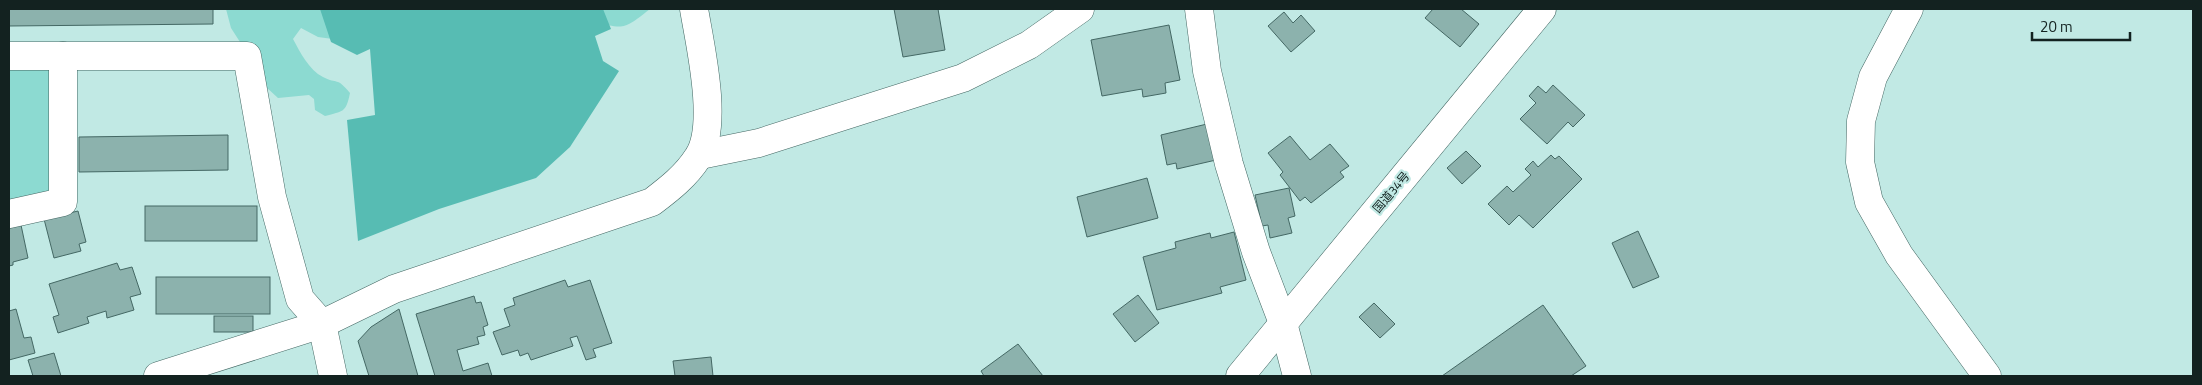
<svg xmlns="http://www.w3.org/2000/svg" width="2202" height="385" font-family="'Titillium Web','Noto Sans JP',sans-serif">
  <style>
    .green { fill: #8cdad1 }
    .water { fill: #57bcb3 }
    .building { fill: #8cb2ad; stroke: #446864 }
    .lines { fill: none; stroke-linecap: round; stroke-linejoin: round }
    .minor-casing { stroke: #436763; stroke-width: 29 }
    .highway-casing { stroke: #436763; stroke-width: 29 }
    .minor { stroke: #fff; stroke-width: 28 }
    .highway { stroke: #fff; stroke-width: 28 }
    .labels { text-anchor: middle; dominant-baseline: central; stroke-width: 4.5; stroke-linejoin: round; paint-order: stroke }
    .street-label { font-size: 12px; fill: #132220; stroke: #c1e9e4 }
  </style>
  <rect width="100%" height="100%" fill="#c1e9e4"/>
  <g class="green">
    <path d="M226 9H379L340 40 318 37 301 28 293 39C300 52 309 70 323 77 338 85 336 76 350 93 346 113 343 111 325 116L315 110 314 99 309 95 278 98 265 86 254 45 240 42 231 28Z"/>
    <path d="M587 9H650C623 30 626 29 593 22Z"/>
    <path d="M47 65 51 70 50 191 9 205V66Z"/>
  </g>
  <path class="water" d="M320 9H603L611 29 595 36 603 61 619 71 570 147 536 178 439 209 358 241 347 120 375 115 370 49 357 55 331 42Z"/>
  <g class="building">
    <path d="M9 9H213V24L9 26Z"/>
    <path d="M894 9H938L945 50 903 57Z"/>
    <path d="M1433 9H1461L1479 24 1460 47 1425 18Z"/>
    <path d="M1284 12 1293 23 1301 15 1315 31 1291 52 1268 26Z"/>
    <path d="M1169 25 1180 80 1165 83 1166 93 1143 97 1142 89 1102 96 1091 40Z"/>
    <path d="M1553 85 1585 115 1573 127 1568 122 1547 144 1520 119 1536 103 1529 96 1538 86 1546 93Z"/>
    <path d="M1207 124 1216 160 1177 169 1176 163 1167 165 1161 135Z"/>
    <path d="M228 135V170L79 172V137Z"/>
    <path d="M1290 136 1310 160 1330 144 1349 166 1340 172 1344 177 1311 203 1305 197 1300 201 1280 175 1283 172 1268 153Z"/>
    <path d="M1466 151 1481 166 1462 184 1447 168Z"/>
    <path d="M1551 155 1555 159 1559 156 1582 179 1533 228 1519 215 1509 225 1488 204 1507 186 1513 192 1531 175 1525 169 1533 161 1538 167Z"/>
    <path d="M1147 178 1158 218 1087 237 1077 197Z"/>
    <path d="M1289 188 1295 216 1288 218 1292 233 1270 238 1268 225 1262 226 1255 195Z"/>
    <rect x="145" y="206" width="112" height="35"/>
    <path d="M78 211 86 242 79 244 81 251 54 258 44 219Z"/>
    <path d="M21 225 28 258 13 262V265L9 266V228Z"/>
    <path d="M1638 231 1659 277 1633 288 1612 243Z"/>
    <path d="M1234 232 1246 280 1220 287 1222 293 1157 310 1143 257 1176 248 1175 242 1210 233 1211 238Z"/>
    <path d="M117 263 120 270 132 267 141 294 130 297 134 310 107 318 106 311 87 317 89 323 58 333 53 317 59 315 49 284Z"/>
    <rect x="156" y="277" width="114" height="37"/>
    <path d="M565 280 568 287 590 280 612 343 593 349 596 357 586 360 577 336 570 338 573 346 531 360 528 353 520 356 518 350 502 355 493 332 510 326 504 309 515 305 513 298Z"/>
    <path d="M1138 295 1159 323 1135 342 1113 314Z"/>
    <path d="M474 296 476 303 481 302 488 325 483 327 485 335 477 337 479 344 457 350 463 371 488 363 492 376H435L416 314Z"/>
    <path d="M1374 303 1395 324 1380 338 1359 317Z"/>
    <path d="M1543 305 1586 366 1571 376H1442Z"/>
    <path d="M16 309 24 338 31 337 35 353 9 360V311Z"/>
    <path d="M399 309 418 376H369L358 341 371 327Z"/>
    <rect x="214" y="316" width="39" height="16"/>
    <path d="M1018 344 1043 376H984L981 371Z"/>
    <path d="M54 353 61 376H33L28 360Z"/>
    <path d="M711 357 713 376H675L673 361Z"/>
  </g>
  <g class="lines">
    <g class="minor-casing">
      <g id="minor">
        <path d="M1199 9 1207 71 1229 164 1256 252 1283 323 1297 376"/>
        <path d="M1909 9 1873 77 1861 121 1860 162 1869 202 1899 255 1987 376"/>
        <path d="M9 56H247L272 197 300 299 322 324 333 376"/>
        <path d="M700 155 759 143 963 78 1029 45 1080 9"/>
        <path d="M9 214 63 202V56"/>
        <path d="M158 376 322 324 394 289 652 202C669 189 686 176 698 157 719 126 700 45 694 9"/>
      </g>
    </g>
    <g class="highway-casing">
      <path id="highway" d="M1240 376 1542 9"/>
    </g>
    <use href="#minor" class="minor"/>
    <use href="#highway" class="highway"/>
  </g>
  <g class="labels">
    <g class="street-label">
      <text transform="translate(1391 192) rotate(-50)">国道34号</text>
    </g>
  </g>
  <rect width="2202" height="385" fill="none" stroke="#132220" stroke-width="20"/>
  <path d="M2032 32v8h98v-8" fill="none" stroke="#132220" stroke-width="2.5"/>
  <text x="2040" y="32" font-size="15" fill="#132220" stroke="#c1e9e4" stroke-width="4" paint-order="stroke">20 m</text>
</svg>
